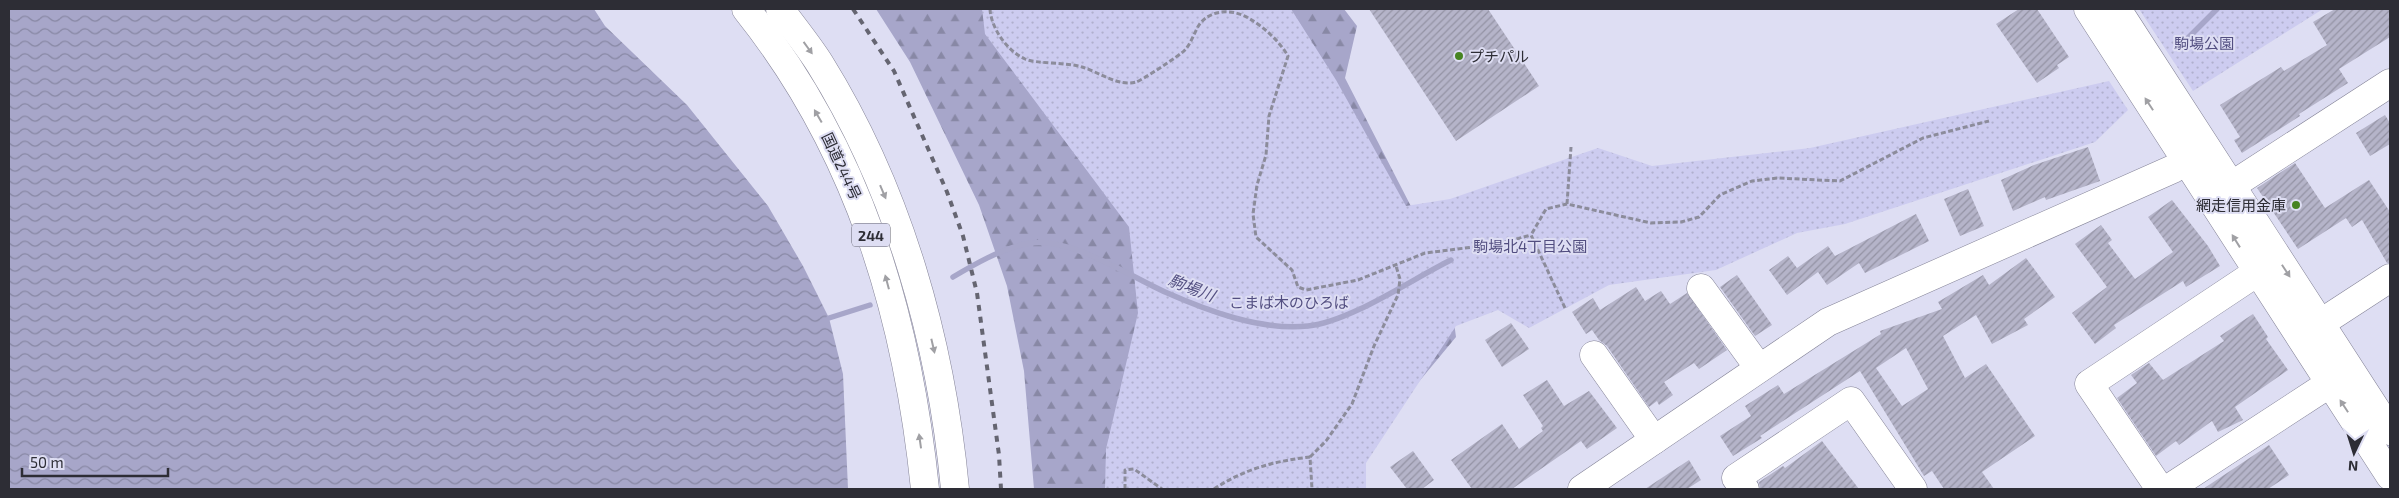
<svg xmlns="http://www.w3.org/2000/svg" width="2399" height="498" font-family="'Exo 2','Noto Sans JP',sans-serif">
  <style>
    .forest { fill: url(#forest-firs) }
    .park { fill: url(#park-dots) }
    .water { fill: url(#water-waves) }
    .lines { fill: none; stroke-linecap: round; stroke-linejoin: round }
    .stream { stroke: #a7a6c9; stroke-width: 5.5 }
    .building { fill: url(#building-hatch); fill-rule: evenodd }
    .minor-casing { stroke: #848397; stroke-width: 29 }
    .highway-casing { stroke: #848397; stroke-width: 29 }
    .path { stroke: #8c8c9b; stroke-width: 3; stroke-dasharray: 5 2.5; stroke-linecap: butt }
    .minor { stroke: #fff; stroke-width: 28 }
    .highway { stroke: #fff; stroke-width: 28 }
    .rail { stroke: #656571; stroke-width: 4; stroke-dasharray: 6 6; stroke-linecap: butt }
    .oneway { fill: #a0a0a4 }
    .poi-dot { fill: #478422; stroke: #dedef3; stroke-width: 2 }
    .labels { text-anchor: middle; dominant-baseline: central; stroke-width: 4; stroke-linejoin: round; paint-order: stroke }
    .shield { fill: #dedef3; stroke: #62626e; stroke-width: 1 }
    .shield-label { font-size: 14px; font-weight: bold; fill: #2d2d35 }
    .park-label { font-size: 15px; fill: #524e80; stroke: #dedef3 }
    .poi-label { font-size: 15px; fill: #2d2d35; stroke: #dedef3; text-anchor: start }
    .street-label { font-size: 15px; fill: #2d2d35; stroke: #dedef3 }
    .water-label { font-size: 16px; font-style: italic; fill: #545082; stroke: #dedef3 }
  </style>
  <defs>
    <pattern id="forest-firs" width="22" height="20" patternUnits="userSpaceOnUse" patternTransform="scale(1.25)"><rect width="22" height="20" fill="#a7a6ca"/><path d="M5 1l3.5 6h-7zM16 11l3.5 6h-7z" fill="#8888a5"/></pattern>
    <pattern id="park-dots" width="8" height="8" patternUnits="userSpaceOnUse" patternTransform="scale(1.25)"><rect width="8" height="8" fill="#cdccf0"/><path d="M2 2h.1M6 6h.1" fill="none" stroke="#b0b0ce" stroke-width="1.8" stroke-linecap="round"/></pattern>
    <pattern id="water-waves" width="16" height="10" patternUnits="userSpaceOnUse" patternTransform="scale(1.25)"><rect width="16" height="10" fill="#a7a6c9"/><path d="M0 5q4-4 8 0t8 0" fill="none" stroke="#8888a4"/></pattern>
    <pattern id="building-hatch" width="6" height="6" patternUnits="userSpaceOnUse" patternTransform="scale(1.25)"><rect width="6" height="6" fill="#b5b4c9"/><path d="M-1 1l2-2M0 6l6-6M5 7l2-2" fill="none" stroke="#9493a4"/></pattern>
  </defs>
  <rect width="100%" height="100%" fill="#dedef3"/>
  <path class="forest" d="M876 9H1344L1357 26 1345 78 1418 220 1442 232 1456 337 1344 472V489H1034L1024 371 1007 286 979 205 910 62Z"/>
  <g class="park">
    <path d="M982 9H1291L1336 80 1406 206 1450 199 1598 148 1652 166 1810 148 2109 81 2128 110 2095 142 1845 224 1797 233 1716 270 1609 285 1529 328 1498 310 1456 326 1366 463V489H1105L1106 449 1138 313 1129 227 985 34Z"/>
    <path d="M2139 9H2323L2193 91Z"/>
  </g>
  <path class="water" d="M9 9H594L605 26 687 105 768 206 803 266 829 318 843 374 848 489H9Z"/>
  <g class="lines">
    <g class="stream">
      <path d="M2179 47 2217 9"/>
      <path d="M953 277C975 264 999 250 1025 244 1067 234 1127 275 1165 292 1208 311 1261 331 1308 326 1350 322 1412 279 1451 260"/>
      <path d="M829 318 870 305"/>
    </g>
  </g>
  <g class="building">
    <path d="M1369 9H1488L1539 86 1456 141Z"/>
    <path d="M2019 9H2037L2069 57 2057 65 2059 68 2037 83 1996 24Z"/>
    <path d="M2335 9H2390V37L2339 69 2348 83 2299 114 2300 116 2242 153 2234 140 2240 137 2220 105 2281 67 2284 71 2327 45 2313 22Z"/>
    <path d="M2385 115 2390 123V144L2370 156 2356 133Z"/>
    <path d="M2088 147 2100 181 2046 200 2045 197 2013 211 2001 180 2034 165Z"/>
    <path d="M2295 163 2325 208 2369 180 2390 212V263H2387L2362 220 2352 227 2346 218 2298 249 2257 188Z"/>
    <path d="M1968 189 1984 226 1960 236 1944 199Z"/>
    <path d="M2172 200 2208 246 2220 266 2186 287 2183 281 2114 325 2116 328 2095 344 2072 313 2107 287 2075 244 2101 225 2112 240 2108 243 2135 279 2173 252 2148 217Z"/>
    <path d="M1916 214 1929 241 1865 273 1859 263 1827 285 1818 272 1787 295 1769 270 1788 256 1797 268 1828 246 1835 256Z"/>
    <path d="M2026 258 2055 297 2024 319 2028 325 1992 344 1976 315 1943 336 1965 378 1986 364 2035 436 1982 472 1994 489H1944L1932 471 1924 476 1860 371 1760 436 1762 438 1733 456 1720 436 1751 416 1745 406 1778 385 1784 394 1881 334 1880 331 1942 309 1938 302 1983 275 1989 285ZM1906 348 1928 389 1902 406 1876 368Z"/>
    <path d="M1737 275 1772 325 1755 336 1720 287Z"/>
    <path d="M1636 287 1645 301 1661 291 1670 304 1687 293 1727 350 1699 369 1694 363 1664 382 1673 395 1659 405 1657 401 1649 407 1607 346 1599 340 1592 330 1586 334 1572 312 1593 298 1600 310Z"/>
    <path d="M2253 314 2268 337 2266 339 2288 370 2235 407 2243 420 2218 432 2212 421 2179 445 2176 441 2156 456 2117 398 2137 383 2131 375 2149 363 2163 380 2224 341 2220 336Z"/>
    <path d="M1511 323 1529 349 1502 367 1485 340Z"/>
    <path d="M1547 380 1564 406 1589 391 1617 428 1587 449 1581 441 1512 489H1472L1451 460 1502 424 1519 449 1543 431 1541 428 1543 426 1523 395Z"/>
    <path d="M1822 441 1859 489H1760L1759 482 1783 466 1785 468Z"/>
    <path d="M2269 445 2289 475 2268 489H2203Z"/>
    <path d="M1413 451 1434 480 1422 489H1407L1390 467Z"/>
    <path d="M1689 460 1701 480 1687 489H1645Z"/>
  </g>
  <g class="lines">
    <g class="minor-casing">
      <g id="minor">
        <path d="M2088 9 2390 476"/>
        <path d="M2117 9 2390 431"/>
        <path d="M2217 195 2390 83"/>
        <path d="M1701 288 1759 368"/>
        <path d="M2304 334 2390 278"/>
        <path d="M1594 355 1654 440"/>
        <path d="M1582 489 1828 322 2173 169 2207 149"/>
        <path d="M1745 489 1736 478 1851 401 1913 489"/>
        <path d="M2160 489 2089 384 2256 273"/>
        <path d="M2168 489 2329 384"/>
      </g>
    </g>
    <g class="highway-casing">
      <g id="highway">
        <path d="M746 9C858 149 907 313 925 489"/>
        <path d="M780 9C793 27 808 45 820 64 899 191 941 341 955 489"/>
      </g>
    </g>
    <g class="path">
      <path d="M990 9C991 28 1007 51 1025 59 1036 64 1066 62 1082 67 1099 72 1118 87 1136 82 1141 81 1180 55 1184 51 1191 44 1194 33 1199 25 1211 8 1235 9 1250 19 1264 27 1280 42 1288 56L1269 116 1266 155 1257 185 1253 214 1256 237 1292 270 1298 287 1306 290 1358 280 1425 253 1498 244 1531 235"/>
      <path d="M1567 204 1571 147"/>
      <path d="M1565 308 1531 235 1546 209 1567 204 1651 223 1681 222 1699 217 1720 195 1752 181 1778 178 1840 181 1923 138 1989 121"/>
      <path d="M1310 457 1326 441 1352 404 1374 346 1398 295 1400 279 1396 266"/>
      <path d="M1125 489V470L1134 469 1162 489"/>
      <path d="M1214 489C1244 469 1275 461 1310 457L1312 489"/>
    </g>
    <use href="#minor" class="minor"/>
    <use href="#highway" class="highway"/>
    <path class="rail" d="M853 9 894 71 947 192 963 236 977 293 999 455 1001 489"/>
  </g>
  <defs><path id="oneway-solid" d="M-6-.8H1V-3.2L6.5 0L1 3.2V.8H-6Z" transform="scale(1.25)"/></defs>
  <g class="oneway">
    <use href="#oneway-solid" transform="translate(808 48) rotate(54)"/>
    <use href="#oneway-solid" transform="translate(2149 104) rotate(-123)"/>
    <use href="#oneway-solid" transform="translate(818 116) rotate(-120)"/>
    <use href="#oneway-solid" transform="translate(883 192) rotate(67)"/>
    <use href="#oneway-solid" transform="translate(2236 241) rotate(-122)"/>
    <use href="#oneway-solid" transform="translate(2286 271) rotate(57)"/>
    <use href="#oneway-solid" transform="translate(887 282) rotate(-105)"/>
    <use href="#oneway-solid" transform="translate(933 346) rotate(77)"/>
    <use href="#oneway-solid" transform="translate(2344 406) rotate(-123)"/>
    <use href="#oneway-solid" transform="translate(920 441) rotate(-98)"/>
  </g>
  <g class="poi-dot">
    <circle cx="1459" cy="56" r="5"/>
    <circle cx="2296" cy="205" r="5"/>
  </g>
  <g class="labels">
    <rect class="shield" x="852" y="223.5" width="38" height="23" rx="4"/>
    <g class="shield-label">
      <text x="871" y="235">244</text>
    </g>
    <g class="park-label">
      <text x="2204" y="43">駒場公園</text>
      <text x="1530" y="246">駒場北4丁目公園</text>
      <text x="1289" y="302">こまば木のひろば</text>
    </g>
    <g class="poi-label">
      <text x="1469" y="56">プチパル</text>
      <text x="2286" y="205" text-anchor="end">網走信用金庫</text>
    </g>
    <g class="street-label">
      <text transform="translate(842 166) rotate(65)">国道244号</text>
    </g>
    <g class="water-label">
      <text transform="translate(1192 287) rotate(21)">駒場川</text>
    </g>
  </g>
  <rect width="2399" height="498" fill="none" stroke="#2d2d35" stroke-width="20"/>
  <g transform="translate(2354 453) rotate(184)" stroke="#dedef3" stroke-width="4" paint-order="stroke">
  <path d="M0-4L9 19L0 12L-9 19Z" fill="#2d2d35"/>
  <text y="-8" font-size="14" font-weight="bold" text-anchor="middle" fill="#2d2d35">N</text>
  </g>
  <path d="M22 468v8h146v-8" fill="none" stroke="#2d2d35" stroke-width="2.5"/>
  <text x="30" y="468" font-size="15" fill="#2d2d35" stroke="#dedef3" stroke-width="4" paint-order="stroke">50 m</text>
</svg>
